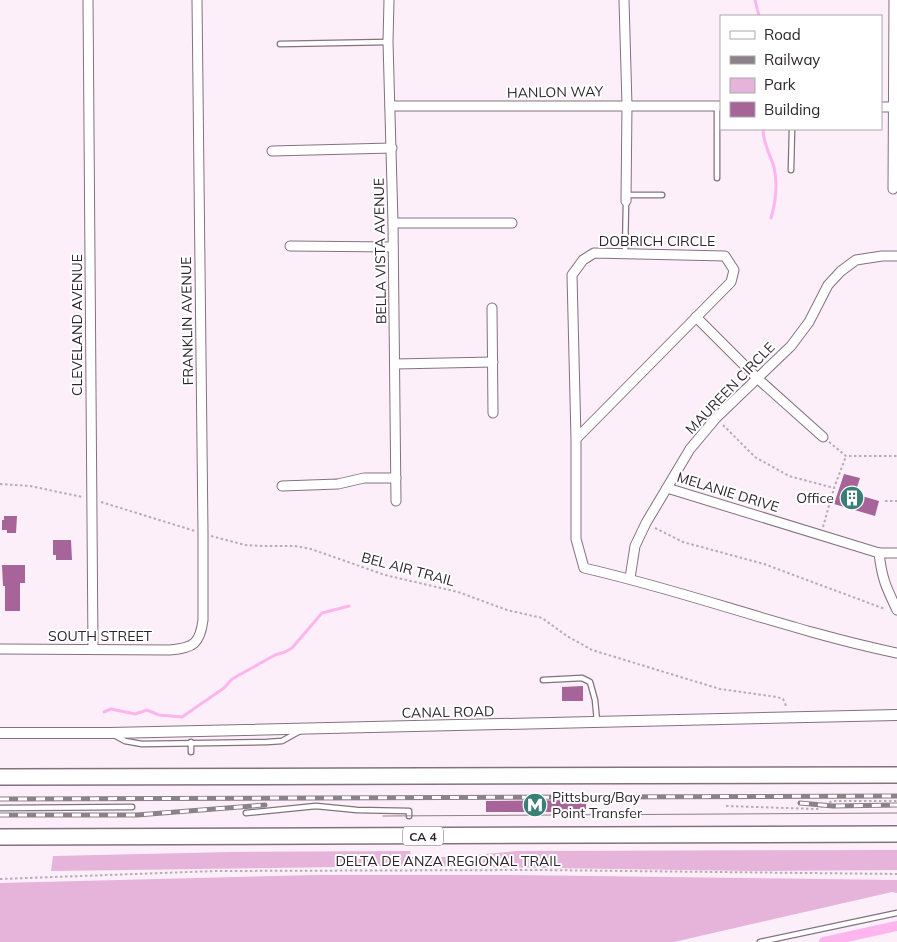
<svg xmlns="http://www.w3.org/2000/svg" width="897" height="942" font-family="Mulish,sans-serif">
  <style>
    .green { fill: #e6b3da }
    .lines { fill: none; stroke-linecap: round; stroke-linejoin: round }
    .stream { stroke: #feb5ee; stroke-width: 3 }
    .canal { stroke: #feb5ee; stroke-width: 10 }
    .building { fill: #a66499 }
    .service-casing { stroke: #847180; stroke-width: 7 }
    .minor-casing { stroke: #847180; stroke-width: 11 }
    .tertiary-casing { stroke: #847180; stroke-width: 12 }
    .motorway-casing { stroke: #847180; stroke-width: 18 }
    .path { stroke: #b7abb4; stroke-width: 2; stroke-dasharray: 2.5 2.5; stroke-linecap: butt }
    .service { stroke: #fff; stroke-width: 4.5 }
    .minor { stroke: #fff; stroke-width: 9 }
    .tertiary { stroke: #fff; stroke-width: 10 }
    .motorway { stroke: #fff; stroke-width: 15 }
    .tram { stroke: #8b8188; stroke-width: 1 }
    .rail-casing { stroke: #8b8188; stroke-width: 5 }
    .rail { stroke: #fff; stroke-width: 3; stroke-dasharray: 9; stroke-linecap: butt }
    .labels { text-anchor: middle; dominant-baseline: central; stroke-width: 4; stroke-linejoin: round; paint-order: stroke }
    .shield { fill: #fff; stroke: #6d676b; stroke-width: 1 }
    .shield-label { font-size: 12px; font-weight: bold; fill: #2e262c }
    .street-label { font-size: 14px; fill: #2e262c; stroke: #fff }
    .poi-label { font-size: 14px; fill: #2e262c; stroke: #fff; text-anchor: end }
  </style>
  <rect width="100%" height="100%" fill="#fdeff9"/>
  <g class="green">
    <path d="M897 850V870L753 871 410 866 51 871 53 856 231 852 410 851 411 857H453L517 851Z"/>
    <path d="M317 875H514L897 880V893L892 892 674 942H0V883Z"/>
  </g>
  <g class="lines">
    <g class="stream">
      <path d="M755 0 759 16"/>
      <path d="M763 129C763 143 770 154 774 167 778 185 776 201 771 218"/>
      <path d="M104 712 111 709 135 714 147 710 159 715 182 717 224 688 232 679 275 655 285 652 292 648 322 613 349 606"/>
    </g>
    <path class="canal" d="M824 942 897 926"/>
  </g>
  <g class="building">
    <path d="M844 474 860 478 855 494 879 501 875 516 834 504Z"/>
    <path d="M4 516H17L16 533H7V530H2V520H4Z"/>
    <path d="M53 540H71L72 560H56V555H53Z"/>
    <path d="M2 565H25V583H20V611H5V586H3Z"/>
    <path d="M583 686V701H562V687Z"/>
    <path d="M586 800V812H486V801Z"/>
  </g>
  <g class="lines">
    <g class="service-casing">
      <g id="service">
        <path d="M280 44 388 42"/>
        <path d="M791 170 792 129"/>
        <path d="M717 178V105"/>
        <path d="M626 195H662"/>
        <path d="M625 254 626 201"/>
        <path d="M543 680 582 678 590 682 595 700 597 721"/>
        <path d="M114 735 125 741 142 744 267 742 282 741 300 731"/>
        <path d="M191 742V752"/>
        <path d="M0 808 132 807"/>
        <path d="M246 813 316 806 357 810 409 811V816"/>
        <path d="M760 942 897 913"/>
      </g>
    </g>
    <g class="minor-casing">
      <g id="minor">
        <path d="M88 0 93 649"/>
        <path d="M389 0 388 42 393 223 396 501"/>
        <path d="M624 0 627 105 626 201"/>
        <path d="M390 106H721"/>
        <path d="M881 107H897"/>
        <path d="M272 151 392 148"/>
        <path d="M893 189 894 0"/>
        <path d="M393 223H512"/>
        <path d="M290 246 393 247"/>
        <path d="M492 308 493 413"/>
        <path d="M696 317 757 378 823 437"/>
        <path d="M395 364 493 362"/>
        <path d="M576 439 731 282 734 270 725 256 594 253 583 260 572 275 576 439V539L584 568C690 592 791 631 897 653"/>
        <path d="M282 486 338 484 364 478H396"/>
        <path d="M667 488 879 553H897"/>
        <path d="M879 553C882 579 886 587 897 610"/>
        <path d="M630 578 635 546 646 523 690 449 716 418 791 346 809 322 828 285 841 271 856 260 882 256H897"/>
        <path d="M0 649 170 650C193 648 200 644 203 620V533L197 0"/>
      </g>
    </g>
    <g class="tertiary-casing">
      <path id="tertiary" d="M0 733H110L897 715"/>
    </g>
    <g class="motorway-casing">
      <g id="motorway">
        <path d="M0 777 897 775"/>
        <path d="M0 837 897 834"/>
      </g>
    </g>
    <g class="path">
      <path d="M723 425 755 457 789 476 834 488 846 456"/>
      <path d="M829 442 846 456H897"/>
      <path d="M0 484 30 486 82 497"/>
      <path d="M885 501H897"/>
      <path d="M101 502 195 531"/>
      <path d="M823 527 834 488"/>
      <path d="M655 528 683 542 764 564 885 609"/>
      <path d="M211 536 245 545 262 546H295L311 549 385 575 458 592 507 610 542 618 567 636 592 650 720 689 777 697 783 699 787 708"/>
      <path d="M726 806 817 809 832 801H897"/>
      <path d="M0 879 216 871 537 870 897 874"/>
    </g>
    <use href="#service" class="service"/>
    <use href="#minor" class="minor"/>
    <use href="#tertiary" class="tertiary"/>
    <use href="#motorway" class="motorway"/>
    <path class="tram" d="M383 816 897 813"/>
    <g class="rail-casing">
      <g id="rail">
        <path d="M0 799 897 796"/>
        <path d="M800 803 833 806 897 805"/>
        <path d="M0 815H137L265 805"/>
      </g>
    </g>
    <use href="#rail" class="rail"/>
  </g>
  <defs>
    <g id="building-disc" transform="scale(1.25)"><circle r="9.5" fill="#397f76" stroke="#fff"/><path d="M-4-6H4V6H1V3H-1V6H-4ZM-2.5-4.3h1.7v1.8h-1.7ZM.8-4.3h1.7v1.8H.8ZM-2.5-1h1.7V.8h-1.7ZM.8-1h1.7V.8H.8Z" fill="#fff"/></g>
    <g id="metro-disc" transform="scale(1.25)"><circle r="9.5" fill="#397f76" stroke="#fff"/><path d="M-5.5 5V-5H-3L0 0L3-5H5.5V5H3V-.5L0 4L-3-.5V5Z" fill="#fff"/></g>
  </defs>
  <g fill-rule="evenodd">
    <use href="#building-disc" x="852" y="498"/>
    <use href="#metro-disc" x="535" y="805"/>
  </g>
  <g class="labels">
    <rect class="shield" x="403" y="826.5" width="40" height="19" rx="4"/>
    <g class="shield-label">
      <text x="423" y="836">CA 4</text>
    </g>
    <g class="street-label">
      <text transform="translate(555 92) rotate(-1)">HANLON WAY</text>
      <text x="657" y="241">DOBRICH CIRCLE</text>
      <text transform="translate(380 251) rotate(-91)">BELLA VISTA AVENUE</text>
      <text transform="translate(187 321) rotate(-91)">FRANKLIN AVENUE</text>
      <text transform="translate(77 325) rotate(-90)">CLEVELAND AVENUE</text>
      <text transform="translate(730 388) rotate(-46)">MAUREEN CIRCLE</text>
      <text transform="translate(728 492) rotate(17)">MELANIE DRIVE</text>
      <text transform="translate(408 569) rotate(15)">BEL AIR TRAIL</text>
      <text x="100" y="636">SOUTH STREET</text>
      <text transform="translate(448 712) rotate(-1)">CANAL ROAD</text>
      <text x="448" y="861">DELTA DE ANZA REGIONAL TRAIL</text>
    </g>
    <g class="poi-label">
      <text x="834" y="498">Office</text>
      <text x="552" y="797" text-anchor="start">Pittsburg/Bay<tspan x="552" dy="16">Point Transfer</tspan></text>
    </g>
  </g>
  <rect x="720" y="15" width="162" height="115" fill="#ffffff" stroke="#aba8ab"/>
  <rect x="730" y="31" width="25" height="8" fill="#ffffff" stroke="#aba8ab"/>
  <text x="764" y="40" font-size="15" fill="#2e262c">Road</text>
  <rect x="730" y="56" width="25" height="8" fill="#8b8188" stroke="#aba8ab"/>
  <text x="764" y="65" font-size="15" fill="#2e262c">Railway</text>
  <rect x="730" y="78" width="25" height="15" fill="#e6b3da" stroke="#aba8ab"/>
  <text x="764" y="90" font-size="15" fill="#2e262c">Park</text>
  <rect x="730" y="102" width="25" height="15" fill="#a66499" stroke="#aba8ab"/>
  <text x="764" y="115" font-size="15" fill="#2e262c">Building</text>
</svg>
